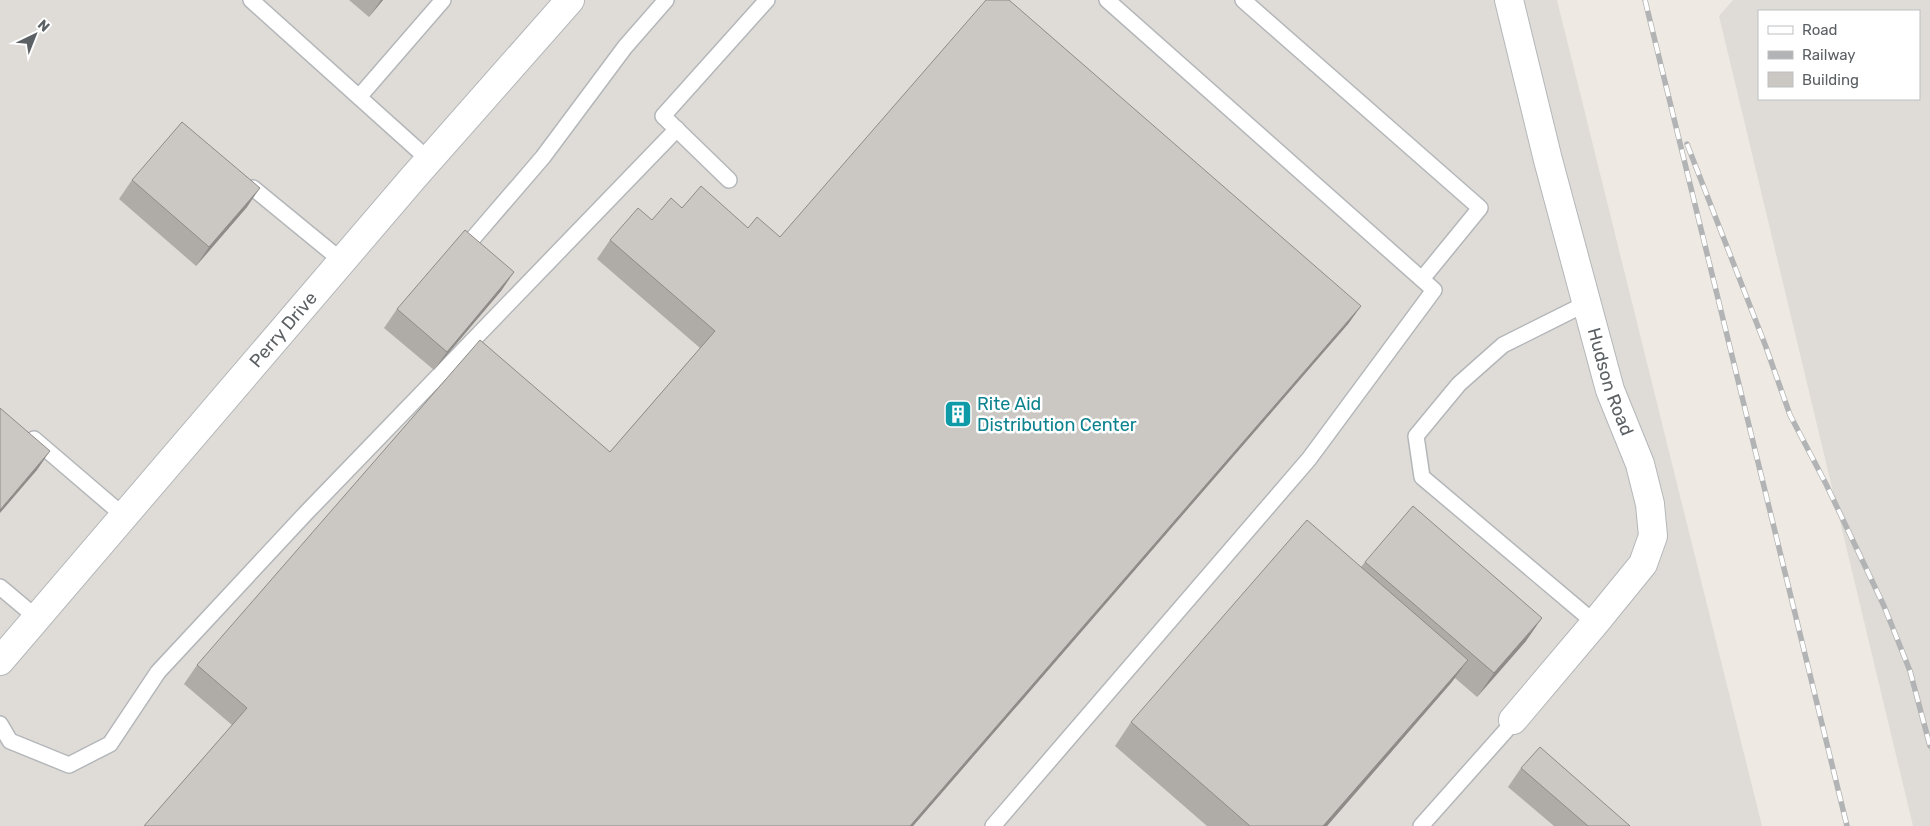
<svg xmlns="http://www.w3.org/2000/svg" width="1930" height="826" font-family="Rubik,sans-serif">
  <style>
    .industrial { fill: #dfdcd7; fill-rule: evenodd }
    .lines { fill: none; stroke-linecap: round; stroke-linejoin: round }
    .lane-casing { stroke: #b4b7ba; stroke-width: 18 }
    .street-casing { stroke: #b4b7ba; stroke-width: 30 }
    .lane { stroke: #fff; stroke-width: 15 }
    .street { stroke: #fff; stroke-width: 28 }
    .rail-casing { stroke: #b2b3b4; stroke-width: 5.5 }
    .rail { stroke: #fff; stroke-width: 4; stroke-dasharray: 11; stroke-linecap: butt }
    .wall { fill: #afaba7 }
    .shaded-wall { fill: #8e8b88 }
    .building { fill: #cbc7c2; stroke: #8e8b88 }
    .labels { text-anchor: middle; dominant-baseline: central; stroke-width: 5; stroke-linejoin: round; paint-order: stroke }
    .street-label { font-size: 18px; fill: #5b6064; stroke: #fff }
    .culture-label { font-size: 18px; fill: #0d838f; stroke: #fff; text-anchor: start }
  </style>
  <rect width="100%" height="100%" fill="#eeeae3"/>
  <g class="industrial">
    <path d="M0 0H1557L1762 826H0Z"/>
    <path d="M1733 0H1930V826H1913L1719 16ZM1919 11V99H1759V11Z"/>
  </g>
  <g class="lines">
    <g class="lane-casing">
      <g id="lane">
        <path d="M251 0 429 160"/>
        <path d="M1243 0 1480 208 1422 279"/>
        <path d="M359 97 443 0"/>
        <path d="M729 180 663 116 767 0"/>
        <path d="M253 188 342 261"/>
        <path d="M469 243 543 157 625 47 666 0"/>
        <path d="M1587 303 1503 345 1459 384 1416 436 1422 477 1595 623"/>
        <path d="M34 439 124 516"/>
        <path d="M0 587 37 618"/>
        <path d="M0 724 10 741 69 765 110 744 158 672 306 513 677 129"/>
        <path d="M993 826 1309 459 1434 290 1107 0"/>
        <path d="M1421 826 1509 727 1513 720"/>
      </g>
    </g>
    <g class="street-casing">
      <g id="street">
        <path id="s1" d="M1509 0 1548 160 1610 390 1640 464 1650 504 1653 536 1643 564 1595 623 1513 720"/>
        <path id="s2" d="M0 661 413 178 570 0"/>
      </g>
    </g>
    <use href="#lane" class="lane"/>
    <use href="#street" class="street"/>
    <g class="rail-casing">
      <g id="rail">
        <path d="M1645 0 1847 826"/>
        <path d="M1687 144 1766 347 1790 415 1826 484 1884 606 1910 671 1930 746"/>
      </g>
    </g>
    <use href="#rail" class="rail"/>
  </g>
  <g class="wall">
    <path d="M349 0H383L369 17Z"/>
    <path d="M132 180 247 207 196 266 119 199Z"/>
    <path d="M682 208 780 237 1361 306 1348 324 913 826H144L232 725 184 684 197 665 610 452 700 348 597 259 610 240 652 220Z"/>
    <path d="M514 272 501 291 434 370 384 328 397 309Z"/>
    <path d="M1365 562 1526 641 1477 697 1455 678 1451 683 1327 826H1207L1115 746 1131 722 1361 567Z"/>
    <path d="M1521 768 1630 826H1554L1508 787Z"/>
  </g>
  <g class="shaded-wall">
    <path d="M381 0H383L369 17Z"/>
    <path d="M260 188 247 207 196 266 209 247Z"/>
    <path d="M514 272 501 291 434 370 447 352Z"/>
    <path d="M1361 306 1348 324 913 826H910Z"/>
    <path d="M50 451 37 470 0 513V510Z"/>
    <path d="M1542 618 1526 641 1477 697 1494 673Z"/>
    <path d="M1468 660 1451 683 1327 826H1323Z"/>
  </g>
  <g class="building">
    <path d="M986 0H1009L1361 306 910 826H144L247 708 197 665 480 340 610 452 715 331 610 240 638 208 652 220 671 198 682 208 701 186 748 228 757 217 780 237Z"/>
    <path d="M182 122 260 188 209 247 132 180Z"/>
    <path d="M465 230 514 272 447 352 397 309Z"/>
    <path d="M0 408 50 451 0 510Z"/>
    <path d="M1413 506 1542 618 1494 673 1365 562Z"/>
    <path d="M1307 520 1468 660 1323 826H1250L1131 722Z"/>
    <path d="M1540 747 1630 826H1588L1521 768Z"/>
  </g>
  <defs>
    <g id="building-square" transform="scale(1.4375)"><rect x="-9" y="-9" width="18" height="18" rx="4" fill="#0f9aa8" stroke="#fff"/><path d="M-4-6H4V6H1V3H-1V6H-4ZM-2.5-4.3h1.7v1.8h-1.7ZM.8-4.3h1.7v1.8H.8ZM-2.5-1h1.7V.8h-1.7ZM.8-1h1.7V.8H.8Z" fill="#fff"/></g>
  </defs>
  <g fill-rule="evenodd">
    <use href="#building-square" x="958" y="414"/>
  </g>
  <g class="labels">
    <g class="street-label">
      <text stroke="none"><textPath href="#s2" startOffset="436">Perry Drive</textPath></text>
      <text stroke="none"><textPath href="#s1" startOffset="395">Hudson Road</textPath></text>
    </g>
    <g class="culture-label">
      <text x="977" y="404">Rite Aid<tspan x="977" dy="21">Distribution Center</tspan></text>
    </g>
  </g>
  <rect x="1758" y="10" width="162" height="90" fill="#ffffff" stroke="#bdbfc1"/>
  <rect x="1768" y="26" width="25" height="8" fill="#ffffff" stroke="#bdbfc1"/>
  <text x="1802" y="35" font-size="15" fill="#5b6064">Road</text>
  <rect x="1768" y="51" width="25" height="8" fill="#b2b3b4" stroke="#bdbfc1"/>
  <text x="1802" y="60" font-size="15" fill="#5b6064">Railway</text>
  <rect x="1768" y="72" width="25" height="15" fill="#cbc7c2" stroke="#bdbfc1"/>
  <text x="1802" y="85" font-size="15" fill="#5b6064">Building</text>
  <g transform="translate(35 35) rotate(43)" stroke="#ffffff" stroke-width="4" paint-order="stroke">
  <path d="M0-4L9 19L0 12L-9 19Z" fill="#5b6064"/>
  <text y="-8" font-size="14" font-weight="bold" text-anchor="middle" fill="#5b6064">N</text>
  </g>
</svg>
